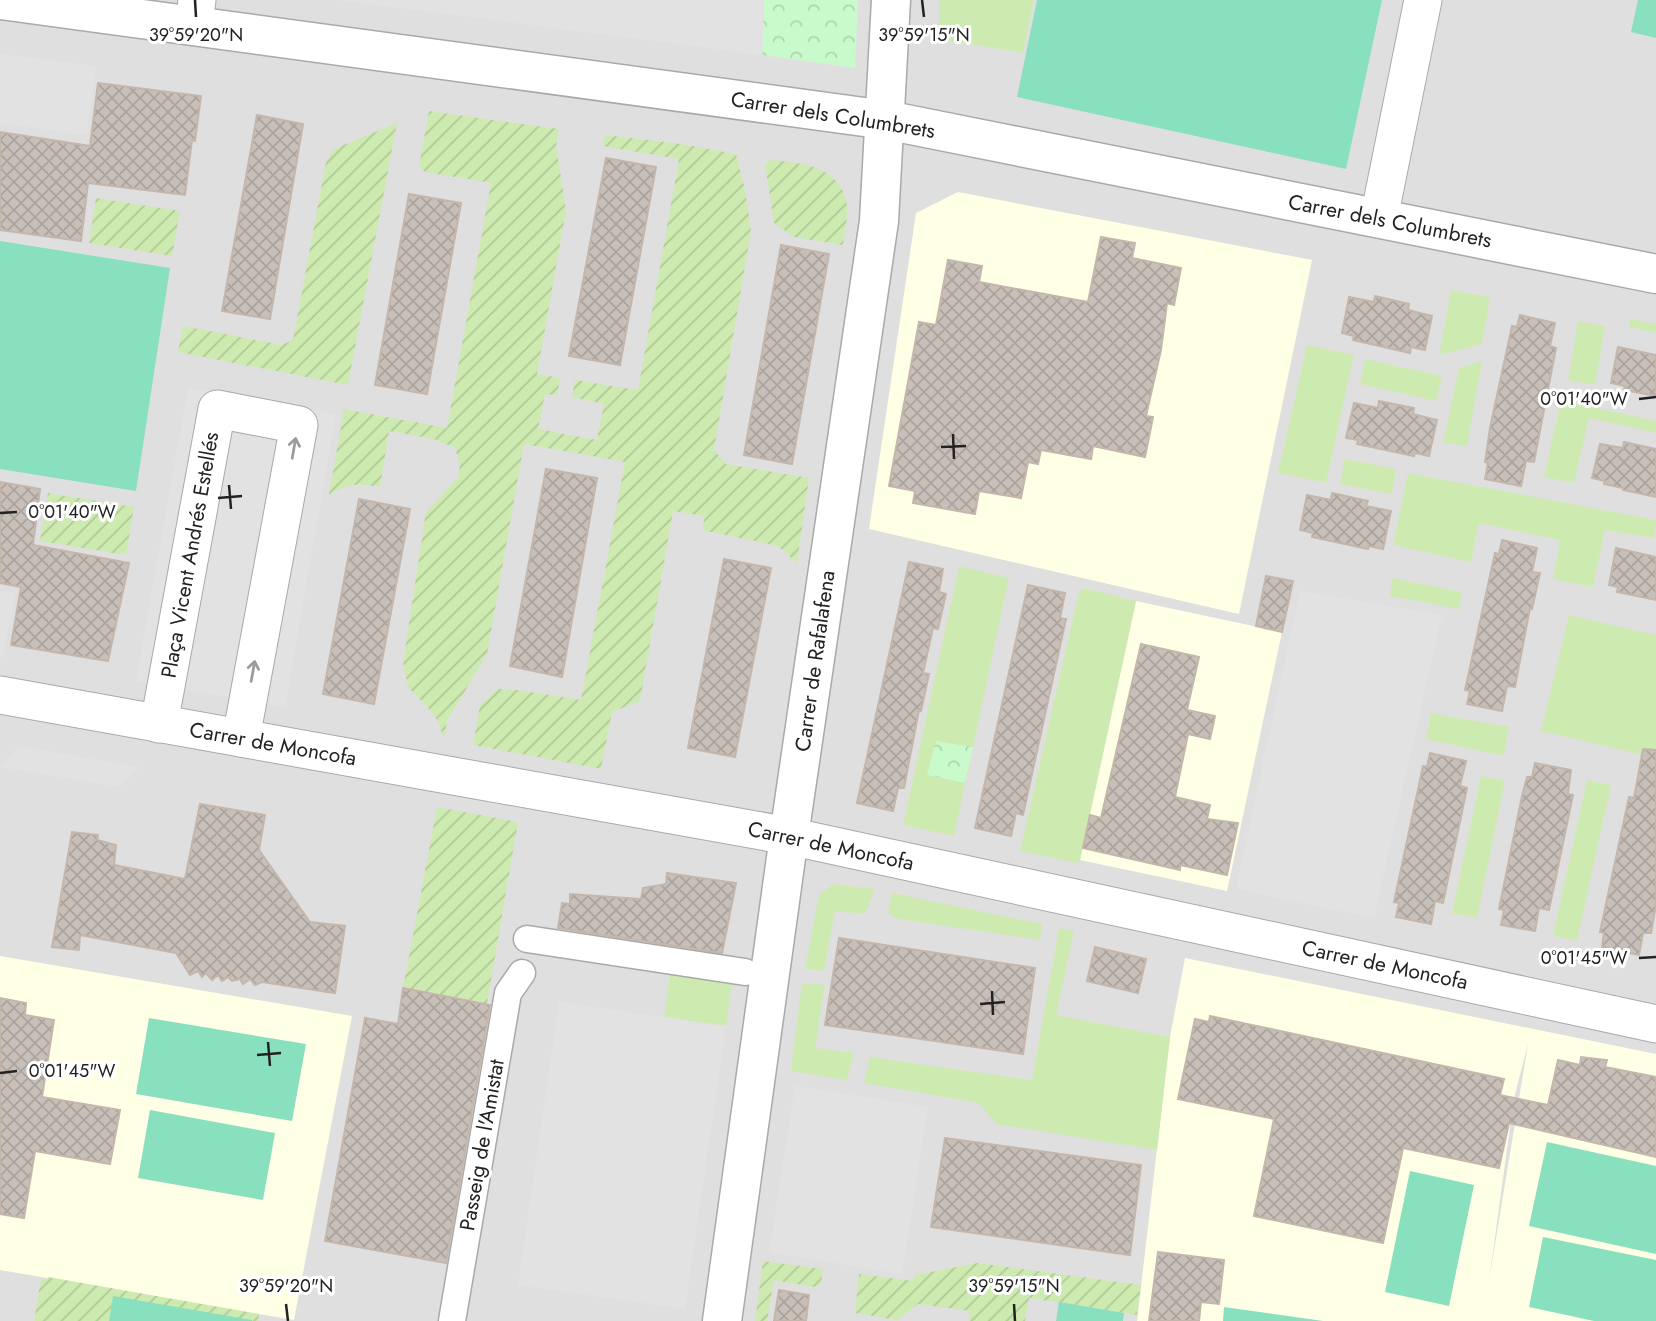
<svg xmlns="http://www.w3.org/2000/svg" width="1656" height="1321" font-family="Jost,sans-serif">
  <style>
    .residential { fill: #e0dfdf }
    .education { fill: #ffffe5; fill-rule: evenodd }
    .grass { fill: #cdebb0 }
    .park { fill: url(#park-crowns) }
    .garden { fill: url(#garden-furrows) }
    .pitch { fill: #88e0be }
    .parking { fill: #e2e2e2 }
    .building { fill: url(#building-cross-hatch); stroke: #c4b6ab; stroke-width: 2 }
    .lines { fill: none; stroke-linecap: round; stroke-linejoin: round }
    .pedestrian-casing { stroke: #a9a9a9; stroke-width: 29 }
    .minor-casing { stroke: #a9a9a9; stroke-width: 39 }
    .tertiary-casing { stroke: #a9a9a9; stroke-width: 41 }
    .pedestrian { stroke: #fff; stroke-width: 26 }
    .minor { stroke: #fff; stroke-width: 37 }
    .tertiary { stroke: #fff; stroke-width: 38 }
    .oneway { stroke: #9c9c9c }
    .ticks { fill: none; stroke: #222; stroke-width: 2.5 }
    .labels { text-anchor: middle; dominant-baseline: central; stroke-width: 6; stroke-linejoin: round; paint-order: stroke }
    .street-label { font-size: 21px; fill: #222; stroke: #fff }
    .ticks-label { font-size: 18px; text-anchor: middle; fill: #222; stroke: #fff; stroke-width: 6; stroke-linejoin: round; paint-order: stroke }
  </style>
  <defs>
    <pattern id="park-crowns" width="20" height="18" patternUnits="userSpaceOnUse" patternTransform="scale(1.75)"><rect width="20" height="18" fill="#c8facc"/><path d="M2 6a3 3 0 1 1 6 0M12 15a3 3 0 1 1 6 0" fill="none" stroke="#acd6af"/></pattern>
    <pattern id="garden-furrows" width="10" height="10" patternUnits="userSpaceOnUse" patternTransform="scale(1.75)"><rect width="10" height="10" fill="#cdebb0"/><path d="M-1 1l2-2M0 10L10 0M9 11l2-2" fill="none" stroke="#b0c997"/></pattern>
    <pattern id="building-cross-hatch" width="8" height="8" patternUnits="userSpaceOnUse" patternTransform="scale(1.75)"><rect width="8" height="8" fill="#c7bfb8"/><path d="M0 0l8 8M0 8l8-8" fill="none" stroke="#aba49e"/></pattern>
  </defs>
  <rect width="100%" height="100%" fill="#f2efe9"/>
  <rect class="residential" x="0" y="0" width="1656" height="1321"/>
  <g class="education">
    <path d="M958 192 1312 260 1239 614 869 529 916 213Z"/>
    <path d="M1136 601 1282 632 1227 891 1080 860Z"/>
    <path d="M0 956 352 1016 294 1320 0 1270Z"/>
    <path d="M1185 958 1656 1054V1321H1137L1170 1037ZM1528 1044 1489 1281 1514 1098Z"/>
  </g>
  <g class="grass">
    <path d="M939 0H1034L1023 53 939 39Z"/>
    <path d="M1451 290 1490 297 1482 344 1439 355Z"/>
    <path d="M1630 319 1656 324V333L1629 327Z"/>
    <path d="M1578 321 1605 326 1595 385 1568 380Z"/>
    <path d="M1307 345 1354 355 1326 483 1278 473Z"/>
    <path d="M1365 359 1442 376 1436 401 1360 384Z"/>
    <path d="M1482 361 1467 446 1443 443 1459 368Z"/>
    <path d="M1561 400 1656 421V433L1589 418 1574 483 1544 477Z"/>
    <path d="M1345 459 1396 469 1392 494 1340 484Z"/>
    <path d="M1408 473 1656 520 1654 538 1605 530 1593 587 1553 579 1560 540 1479 523 1471 562 1393 545Z"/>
    <path d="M959 566 1009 578 954 836 903 825Z"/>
    <path d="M1392 578 1462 592 1459 609 1390 596Z"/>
    <path d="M1084 588 1136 601 1080 860 1076 863 1020 851 1079 592Z"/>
    <path d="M1569 615 1656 635V758L1541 731Z"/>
    <path d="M1431 713 1509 727 1504 756 1426 739Z"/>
    <path d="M1481 776 1505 781 1477 918 1452 913Z"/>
    <path d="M1587 780 1611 785 1577 941 1553 936Z"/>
    <path d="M834 884 875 889 865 914 835 911 824 971 805 969 819 894Z"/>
    <path d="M892 893 1042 924 1040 940 898 919 888 913Z"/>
    <path d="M1059 928 1074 931 1056 1015 1170 1037 1157 1150 996 1124 979 1103 864 1083 870 1057 1032 1080Z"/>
    <path d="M670 971 732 981 726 1026 664 1017Z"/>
    <path d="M802 983 825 985 815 1048 854 1053 847 1080 791 1071Z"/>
  </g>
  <g class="park">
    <path d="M764 0H858L855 68 762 55Z"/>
    <path d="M936 741 973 747 965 783 927 775Z"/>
  </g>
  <g class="garden">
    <path d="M429 111 559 129 556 145 566 211 537 374 560 378 557 395 545 394 538 429 597 440 604 404 572 397 575 380 638 390 679 159 603 146 605 135 682 144 736 154 745 190 751 231 714 450 726 464 809 478 797 563 778 546 702 530 705 516 673 511 640 701 612 712 601 769 473 745 480 705 498 689H511L581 700 625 462 524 444 487 654 447 721 444 740 439 723 430 710 408 687 403 662 426 512 458 478 460 465 455 448 434 439 389 431 380 487C357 483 350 483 329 495L344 409 447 428 491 183 425 172 419 166Z"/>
    <path d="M397 123 348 385 178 352 183 326 282 345 293 340 326 162 334 149Z"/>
    <path d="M771 160C799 163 833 164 845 196 850 209 845 231 843 245L794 237 774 223 765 164Z"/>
    <path d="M96 198 180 211 172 256 89 243Z"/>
    <path d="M48 493 134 507 126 555 40 541Z"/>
    <path d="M437 807 518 822 487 1004 403 988Z"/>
    <path d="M763 1261 823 1269 821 1284 814 1287 774 1280 767 1321H755Z"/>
    <path d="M977 1263 1141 1285 1137 1315 1029 1298 1025 1321H969V1311L918 1304 897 1320 855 1313 859 1274 913 1281 915 1275Z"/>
    <path d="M48 1277 259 1314 258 1321H34L41 1279 47 1280Z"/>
  </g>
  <g class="pitch">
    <path d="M1037 0H1382L1346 169 1017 97Z"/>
    <path d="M1638 0H1656V38L1631 32Z"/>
    <path d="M0 241 170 268 136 491 0 469Z"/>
    <path d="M149 1018 306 1044 292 1121 136 1094Z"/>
    <path d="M150 1110 275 1133 263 1200 138 1178Z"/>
    <path d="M1547 1142 1656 1166V1254L1529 1226Z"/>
    <path d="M1410 1171 1474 1185 1449 1306 1385 1292Z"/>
    <path d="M1543 1237 1656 1260V1321H1594L1529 1307Z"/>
    <path d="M113 1296 252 1320V1321H109Z"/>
    <path d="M1059 1302 1124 1313 1123 1321H1056Z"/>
    <path d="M1224 1307 1323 1321H1223Z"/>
  </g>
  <g class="parking">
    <path d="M338 0H764L762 55Z"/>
    <path d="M0 54 96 66 87 135 0 123Z"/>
    <path d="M188 388 336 414 285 707 136 681Z"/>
    <path d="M0 591 15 593 3 657 0 656Z"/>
    <path d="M1300 591 1442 615 1374 917 1322 908 1236 888Z"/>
    <path d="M18 746 139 767 120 787 0 767Z"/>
    <path d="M559 1002 726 1026 685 1309 518 1285Z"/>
    <path d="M795 1086 928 1107 902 1274 769 1252Z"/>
  </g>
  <g class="building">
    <path d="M98 83 201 96 195 141 192 140 185 195 88 183 81 241 0 230V132L90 146Z"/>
    <path d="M257 115 303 124 270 319 222 311Z"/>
    <path d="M606 158 656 167 620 365 569 356Z"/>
    <path d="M409 194 461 203 427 394 375 385Z"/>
    <path d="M1101 237 1135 243 1132 258 1181 268 1174 305 1167 303 1161 350 1146 416 1153 417 1145 457 1093 446 1091 459 1041 450 1038 464 1028 462 1021 498 979 491 975 514 913 503 915 491 889 486 919 322 936 325 948 260 982 266 979 282 1088 302Z"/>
    <path d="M781 245 829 254 792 464 744 455Z"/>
    <path d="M1375 296 1409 304 1408 310 1432 316 1425 350 1411 347 1410 353 1353 340 1354 336 1342 333 1349 297 1374 302Z"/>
    <path d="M1520 315 1555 323 1550 346 1556 348 1534 462 1526 461 1521 486 1485 479 1488 463 1485 462 1490 428 1512 326 1517 327Z"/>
    <path d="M1618 347 1656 355V396L1624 390 1625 386 1611 383Z"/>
    <path d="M1379 401 1414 408 1413 414 1437 420 1429 456 1415 453 1414 456 1357 444 1358 440 1346 438 1354 403 1378 408Z"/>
    <path d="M1624 442 1656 449V497L1623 490V488L1604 484 1605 481 1592 478 1600 444 1623 448Z"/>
    <path d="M546 469 597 478 562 677 510 666Z"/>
    <path d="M0 482 40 489 33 545 129 563 108 661 11 645 21 587 0 583Z"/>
    <path d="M1332 493 1368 501 1366 506 1391 511 1383 549 1369 546 1368 549 1312 537 1313 533 1300 530 1307 495 1331 500Z"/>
    <path d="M359 499 410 509 374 704 323 694Z"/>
    <path d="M1502 540 1537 548 1532 572 1540 573 1532 609 1530 608 1515 687 1507 686 1502 711 1467 704 1470 691 1465 690 1495 553 1499 554Z"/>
    <path d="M1616 548 1656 557V600L1617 592 1618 587 1609 585Z"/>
    <path d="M724 559 771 568 735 757 688 748Z"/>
    <path d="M909 562 943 569 939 592 946 594 938 629 933 628 923 673 929 674 921 711 919 710 904 788H898L893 811 857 803Z"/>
    <path d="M1266 576 1293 581 1282 632 1256 626Z"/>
    <path d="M1028 585 1065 593 1060 618 1066 619 1023 815 1016 813 1011 836 975 828Z"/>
    <path d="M1141 644 1199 657 1187 710 1215 716 1210 739 1188 734 1175 797 1210 805 1207 819 1238 823 1227 875 1180 865V870L1083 848 1090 815 1101 818Z"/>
    <path d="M1643 749 1656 750V905L1651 933H1643L1639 955 1602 947 1604 933 1600 932 1629 797 1634 798Z"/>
    <path d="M1430 753 1466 761 1460 786 1467 788 1443 903 1435 901 1431 924 1396 917 1399 903 1394 902 1423 766 1427 767Z"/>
    <path d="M1535 763 1571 770 1568 794 1573 795 1549 910 1539 908 1535 931 1501 925 1504 910 1499 909 1522 796 1527 777H1532Z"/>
    <path d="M200 804 265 815 259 850 310 922 345 926 335 993 262 982 255 985 250 979 243 984 240 979 232 981 228 977 222 981 218 975 212 980 206 973 202 977 198 971 190 975 176 953 80 935 79 950 52 947 72 832 98 835 97 840 116 845 114 865 185 879Z"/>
    <path d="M667 873 736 883 722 953 558 928 562 903 570 904V894L641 899 643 888 666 884Z"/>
    <path d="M839 938 1035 968 1023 1054 825 1025Z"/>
    <path d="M1095 947 1146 959 1138 993 1087 981Z"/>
    <path d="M403 988 490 1005 446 1263 325 1241 365 1018 398 1024Z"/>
    <path d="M0 998 26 1003 25 1015 54 1020 42 1097 120 1110 110 1164 35 1151 24 1218 0 1214Z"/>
    <path d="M1210 1016 1504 1079 1500 1095 1548 1105 1558 1060 1580 1065 1581 1057 1607 1060 1605 1067 1656 1077V1157L1509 1123 1499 1168 1403 1148 1383 1243 1254 1216 1274 1119 1178 1099 1195 1019 1209 1022Z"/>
    <path d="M945 1138 1141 1165 1130 1255 931 1227Z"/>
    <path d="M1158 1252 1224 1260 1219 1304 1201 1302 1199 1321H1149Z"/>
    <path d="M779 1290 809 1295 806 1321H774Z"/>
  </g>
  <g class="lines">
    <g class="pedestrian-casing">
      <g id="pedestrian">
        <path d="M527 939 745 972"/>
        <path d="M452 1321 508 993 522 973"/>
      </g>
    </g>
    <g class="minor-casing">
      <g id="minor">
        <path d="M194 26 197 0"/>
        <path d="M1379 218 1423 0"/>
        <path d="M0 695 789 836 1656 1024"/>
        <path d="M159 724 217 409 299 425 241 738"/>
      </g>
    </g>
    <g class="tertiary-casing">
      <g id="tertiary">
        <path d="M2 0 886 120 1656 274"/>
        <path d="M722 1321 789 836 879 221 891 0"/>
      </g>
    </g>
    <use href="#pedestrian" class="pedestrian"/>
    <use href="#minor" class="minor"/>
    <use href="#tertiary" class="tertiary"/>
  </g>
  <defs><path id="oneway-shaft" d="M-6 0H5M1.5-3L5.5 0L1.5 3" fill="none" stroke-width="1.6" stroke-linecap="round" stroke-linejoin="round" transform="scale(1.75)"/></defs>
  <g class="oneway">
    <use href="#oneway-shaft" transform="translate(294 448) rotate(-80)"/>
    <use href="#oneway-shaft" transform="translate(253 671) rotate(-80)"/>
  </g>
  <path class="ticks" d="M195 0 196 17M922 0 924 17M1639 399 1656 397M953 434 954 459M941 447 966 446M229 485 231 509M218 498 242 496M0 513 17 512M1639 958 1656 957M992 991 993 1015M980 1004 1005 1002M268 1042 270 1066M257 1055 281 1053M0 1073 17 1071M286 1304 288 1321M1014 1304 1015 1321"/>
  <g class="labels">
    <g class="street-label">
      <text transform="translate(833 115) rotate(9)">Carrer dels Columbrets</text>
      <text transform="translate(1390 221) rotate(11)">Carrer dels Columbrets</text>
      <text transform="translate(190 555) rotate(-80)">Plaça Vicent Andrés Estellés</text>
      <text transform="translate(815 661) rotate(-82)">Carrer de Rafalafena</text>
      <text transform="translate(273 744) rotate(10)">Carrer de Moncofa</text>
      <text transform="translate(831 846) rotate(12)">Carrer de Moncofa</text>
      <text transform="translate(1385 965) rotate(12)">Carrer de Moncofa</text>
      <text transform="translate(482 1145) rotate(-80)">Passeig de l'Amistat</text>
    </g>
  </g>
  <g class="ticks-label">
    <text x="924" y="41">39°59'15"N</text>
    <text x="196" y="41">39°59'20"N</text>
    <text x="1584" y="405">0°01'40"W</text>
    <text x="72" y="518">0°01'40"W</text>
    <text x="1584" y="964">0°01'45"W</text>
    <text x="72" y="1077">0°01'45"W</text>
    <text x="286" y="1292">39°59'20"N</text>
    <text x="1014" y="1292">39°59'15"N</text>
  </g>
</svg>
